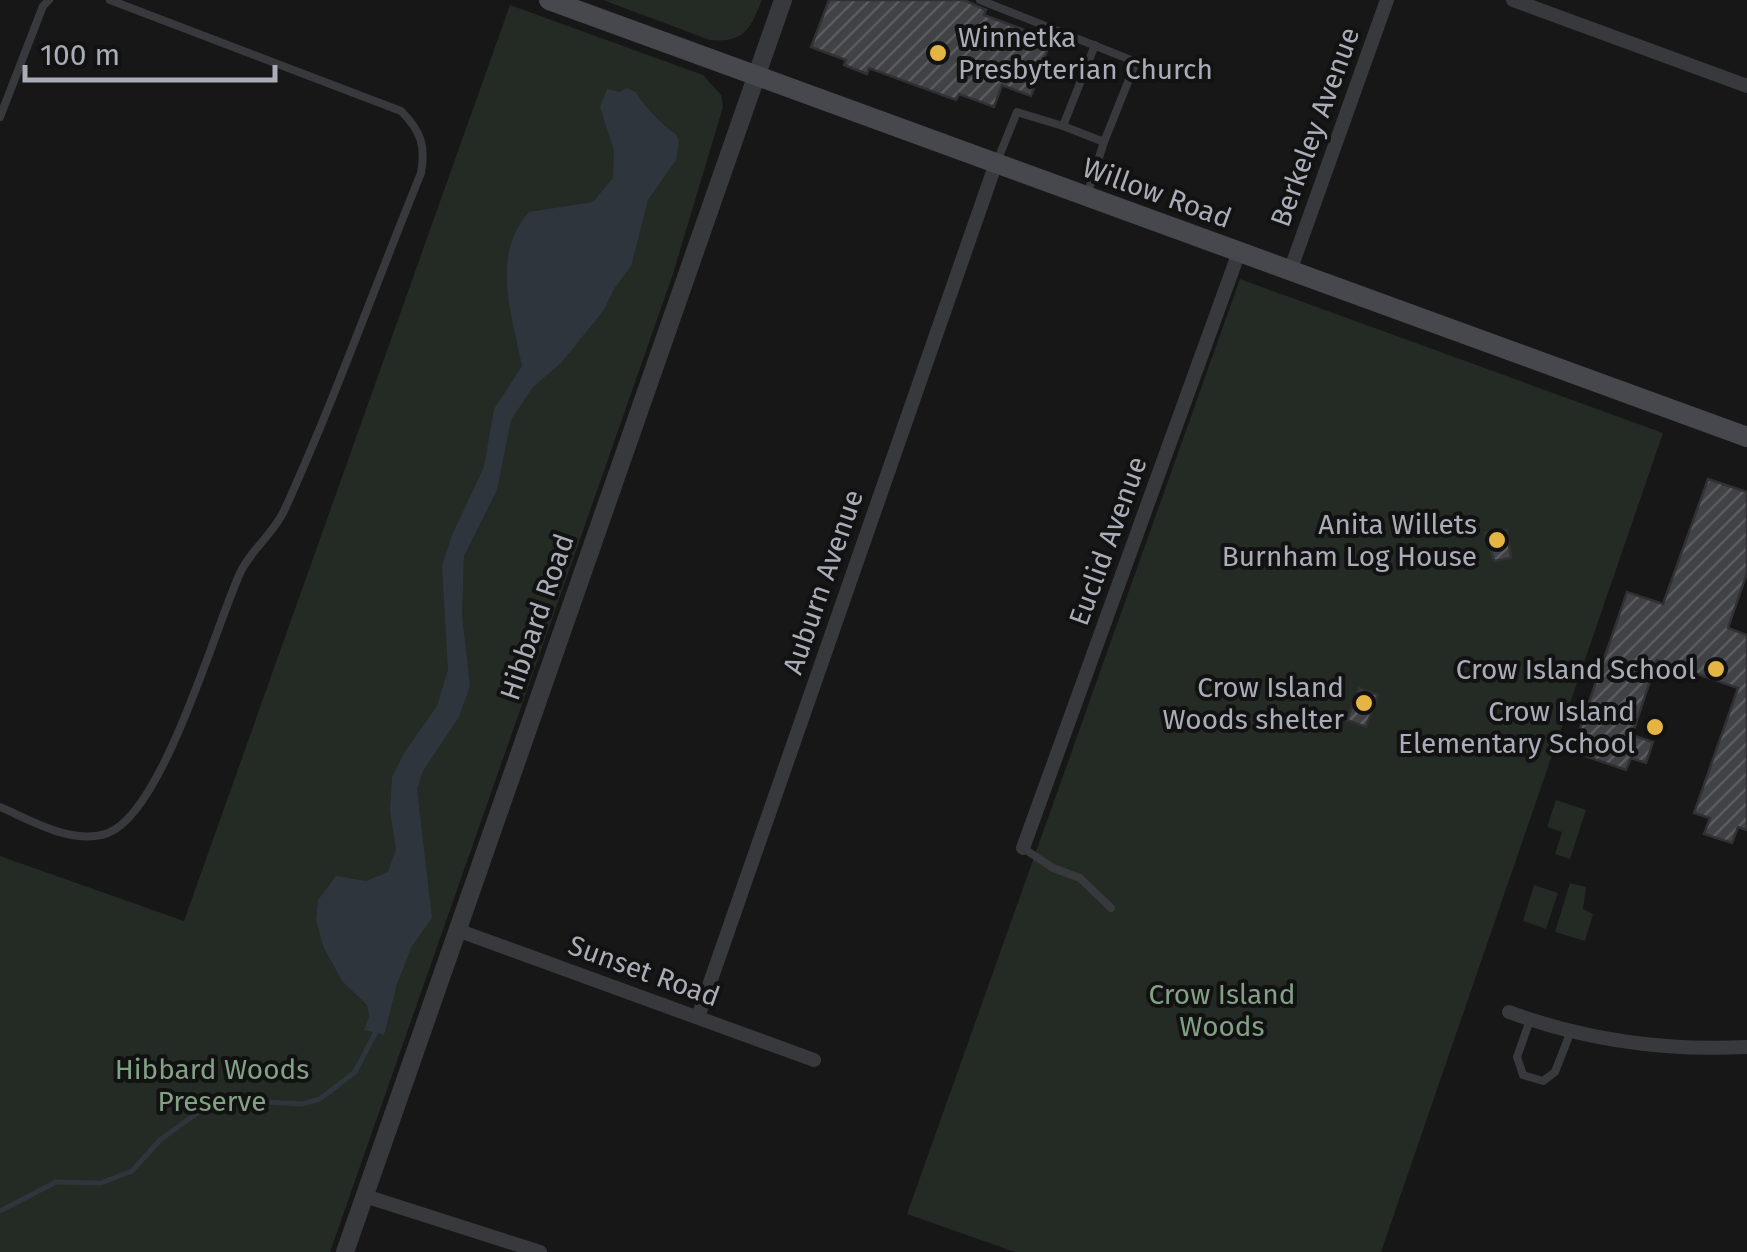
<svg xmlns="http://www.w3.org/2000/svg" width="1747" height="1252" font-family="'Fira Sans',sans-serif">
  <style>
    .green { fill: #232b24 }
    .water { fill: #2e353c }
    .lines { fill: none; stroke-linecap: round; stroke-linejoin: round }
    .stream { stroke: #2e353c; stroke-width: 5 }
    .building { fill: url(#building-hatch); stroke: #313134; stroke-width: 2.5 }
    .service { stroke: #38393d; stroke-width: 8 }
    .minor { stroke: #38393d; stroke-width: 14 }
    .tertiary { stroke: #38393d; stroke-width: 18 }
    .secondary { stroke: #46484d; stroke-width: 20 }
    .poi-dot { fill: #e5b543; stroke: #121213; stroke-width: 4 }
    .labels { text-anchor: middle; dominant-baseline: central; stroke-width: 8; stroke-linejoin: round; paint-order: stroke }
    .poi-label { font-size: 28px; fill: #aaadb7; stroke: #121213; text-anchor: end }
    .street-label { font-size: 28px; fill: #aaadb7; stroke: #121213 }
    .park-label { font-size: 28px; fill: #82a185; stroke: #121213 }
  </style>
  <defs>
    <pattern id="building-hatch" width="6" height="6" patternUnits="userSpaceOnUse" patternTransform="scale(2.5)"><rect width="6" height="6" fill="#414245"/><path d="M-1 1l2-2M0 6l6-6M5 7l2-2" fill="none" stroke="#5a5b5e"/></pattern>
  </defs>
  <rect width="100%" height="100%" fill="#171718"/>
  <g class="green">
    <path d="M603 0H762C750 29 745 43 710 40Z"/>
    <path d="M510 5 703 75 721 95 723 107 673 274 330 1252H0V856L184 921Z"/>
    <path d="M1240 279 1663 433 1381 1252H1015L907 1214Z"/>
    <path d="M1556 800 1586 810 1570 859 1555 854 1562 832 1547 827Z"/>
    <path d="M1570 883 1586 887 1583 909 1593 914 1585 941 1555 932Z"/>
    <path d="M1534 885 1558 893 1546 929 1523 921Z"/>
  </g>
  <path class="water" d="M627 88 636 92C640 102 666 129 676 134L679 141 676 160 648 200 631 266 614 289 604 310 561 363 533 387 511 420 497 490 464 556 462 615 470 686 459 717 423 771 417 789 432 918 412 946 397 984 384 1035 364 1030 369 1016 367 1005 342 981 323 946 316 919 318 900 336 876 366 881 388 872 396 849 390 811 392 777 404 753 437 706 448 670 442 566 452 535 484 467 494 409 522 366C512 314 490 256 529 212L593 202 613 178 614 151 600 107 607 89 619 92Z"/>
  <g class="lines">
    <path class="stream" d="M0 1211 56 1182 101 1183 132 1171 160 1140 200 1111 234 1100 302 1104 320 1099 355 1072 378 1028"/>
  </g>
  <g class="building">
    <path d="M829 0H964L986 10 984 15 1051 40 1031 96 1002 85 994 107 959 94 956 100 869 68 867 74 844 65 846 60 811 47Z"/>
    <path d="M1708 479 1747 492V573L1728 628 1747 635V830L1738 827 1732 843 1704 834 1710 818 1694 813 1738 688 1657 660 1632 735 1653 742 1646 763 1631 758 1626 770 1585 756 1589 744 1576 740 1627 592 1663 604Z"/>
    <path d="M1507 530 1511 558 1494 561 1485 533Z"/>
    <path d="M1359 688 1378 695 1366 727 1347 720Z"/>
  </g>
  <g class="lines">
    <g class="service">
      <path d="M980 0 1136 62 1104 142 1063 126"/>
      <path d="M0 117 43 6 49 0"/>
      <path d="M998 159 1017 112 1063 126 1095 45"/>
      <path d="M1088 192 1104 142"/>
      <path d="M0 807C31 820 73 846 108 833 163 812 214 631 240 573 250 551 273 534 284 511 334 401 375 286 421 173 426 146 421 131 401 111L110 0"/>
      <path d="M1023 848 1053 868 1080 878 1111 908"/>
      <path d="M1530 1020 1517 1057 1523 1075 1543 1081 1555 1072 1571 1031"/>
    </g>
    <g class="minor">
      <path d="M1513 0 1747 86"/>
      <path d="M1290 271 1387 0"/>
      <path d="M1023 848 1239 252"/>
      <path d="M457 930 814 1060"/>
      <path d="M1509 1012C1585 1040 1667 1051 1747 1047"/>
      <path d="M698 1017 996 163"/>
      <path d="M365 1196 540 1252"/>
    </g>
    <path class="tertiary" d="M345 1252 783 0"/>
    <path class="secondary" d="M549 0 1747 437"/>
  </g>
  <g class="poi-dot">
    <circle cx="938" cy="53" r="10"/>
    <circle cx="1497" cy="540" r="10"/>
    <circle cx="1716" cy="669" r="10"/>
    <circle cx="1364" cy="703" r="10"/>
    <circle cx="1655" cy="727" r="10"/>
  </g>
  <g class="labels">
    <g class="poi-label">
      <text x="958" y="37" text-anchor="start">Winnetka<tspan x="958" dy="32">Presbyterian Church</tspan></text>
      <text x="1477" y="524">Anita Willets<tspan x="1477" dy="32">Burnham Log House</tspan></text>
      <text x="1696" y="669">Crow Island School</text>
      <text x="1344" y="687">Crow Island<tspan x="1344" dy="32">Woods shelter</tspan></text>
      <text x="1635" y="711">Crow Island<tspan x="1635" dy="32">Elementary School</tspan></text>
    </g>
    <g class="street-label">
      <text transform="translate(1315 127) rotate(-70)">Berkeley Avenue</text>
      <text transform="translate(1157 193) rotate(20)">Willow Road</text>
      <text transform="translate(1108 541) rotate(-70)">Euclid Avenue</text>
      <text transform="translate(823 582) rotate(-71)">Auburn Avenue</text>
      <text transform="translate(537 617) rotate(-71)">Hibbard Road</text>
      <text transform="translate(644 971) rotate(20)">Sunset Road</text>
    </g>
    <g class="park-label">
      <text x="1222" y="994">Crow Island<tspan x="1222" dy="32">Woods</tspan></text>
      <text x="212" y="1069">Hibbard Woods<tspan x="212" dy="32">Preserve</tspan></text>
    </g>
  </g>
  <path d="M25 65v15h250v-15" fill="none" stroke="#aaadb7" stroke-width="5"/>
  <text x="40" y="65" font-size="30" fill="#aaadb7" stroke="#121213" stroke-width="8" paint-order="stroke">100 m</text>
</svg>
